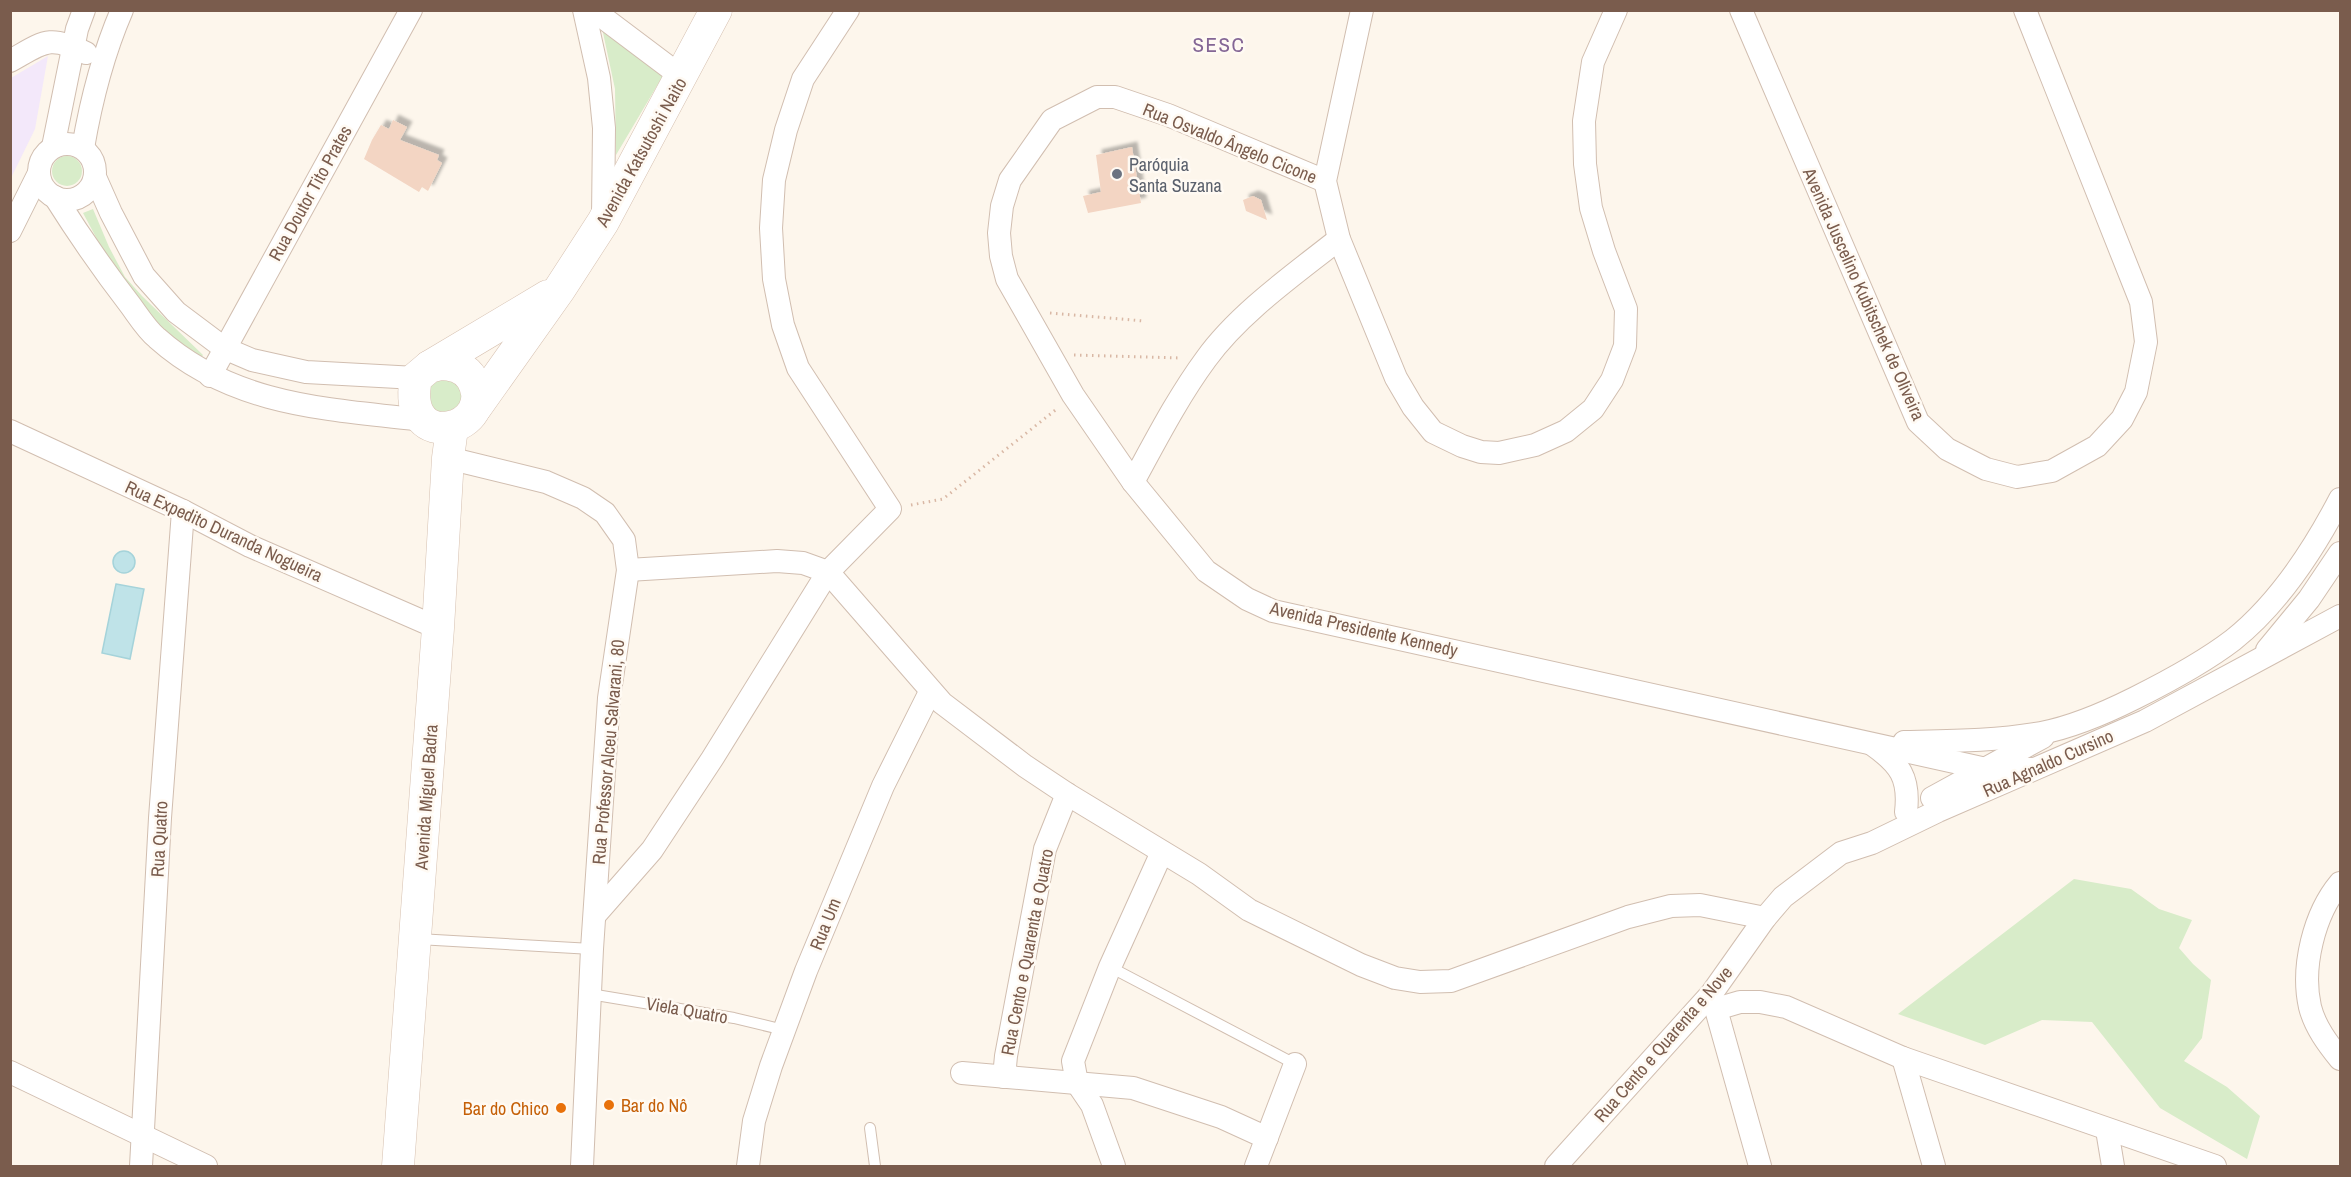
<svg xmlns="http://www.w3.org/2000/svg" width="2351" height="1177" font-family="'Archivo Narrow',sans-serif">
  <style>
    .education { fill: #f3e8fa }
    .green { fill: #d8ecc9 }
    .water { fill: #bfe3e8; stroke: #a5d3da; stroke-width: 1.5 }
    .building { fill: #f3d5c3; filter: url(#shadow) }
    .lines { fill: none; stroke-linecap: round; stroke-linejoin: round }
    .service-casing { stroke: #d1beb0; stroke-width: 12 }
    .minor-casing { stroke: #d1beb0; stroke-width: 24 }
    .secondary-casing { stroke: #d6c0b0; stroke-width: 33 }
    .path { stroke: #d9b8a5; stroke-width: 3; stroke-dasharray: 1.5 4.5; stroke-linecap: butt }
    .service { stroke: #fff; stroke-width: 10 }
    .minor { stroke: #fff; stroke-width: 22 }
    .secondary { stroke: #fff; stroke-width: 32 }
    .worship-dot { fill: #6b7280; stroke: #fffaf3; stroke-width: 2 }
    .food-dot { fill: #e8710a; stroke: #fffaf3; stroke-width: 2 }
    .labels { text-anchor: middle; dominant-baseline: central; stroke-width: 5; stroke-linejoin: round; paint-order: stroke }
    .street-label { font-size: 18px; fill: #7a5c4d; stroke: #fffaf3 }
    .worship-label { font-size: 18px; fill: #5b616d; stroke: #fffaf3; text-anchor: start }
    .food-label { font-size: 18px; fill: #c56008; stroke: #fffaf3; text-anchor: start }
    .quarter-label { font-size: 21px; letter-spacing: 1.5px; fill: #846695; stroke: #fffaf3 }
  </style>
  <defs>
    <filter id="shadow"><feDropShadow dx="5.5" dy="-5.5" stdDeviation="1.5" flood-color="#0004"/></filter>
  </defs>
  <rect width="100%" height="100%" fill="#fdf6ec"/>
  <path class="education" d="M48 56 35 129 11 178V78Z"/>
  <g class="green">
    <path d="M602 28 664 74 616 155 615 89Z"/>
    <circle cx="67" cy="171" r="15"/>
    <path d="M93 209 109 247 125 277 142 296 203 355 198 362 179 348 120 282 83 213Z"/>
    <path d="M440 376 460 382 465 403 436 417 425 389Z"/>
    <path d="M2074 879 2131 889 2159 909 2192 920 2179 948 2193 964 2211 980 2202 1038 2184 1061 2227 1087 2260 1116 2247 1159 2160 1108 2092 1022 2042 1020 1985 1045 1898 1014Z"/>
  </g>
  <g class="water">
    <circle cx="124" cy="562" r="11"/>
    <path d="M116 584 144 589 130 659 102 653Z"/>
  </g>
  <g class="building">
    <path d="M393 120 407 127 400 140 439 155 437 160 442 163 428 191 422 187 419 192 364 159 372 140 381 125 389 129Z"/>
    <path d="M1132 147 1141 203 1088 213 1083 196 1101 192 1096 155Z"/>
    <path d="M1253 196 1261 200 1267 220 1246 211 1243 200Z"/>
  </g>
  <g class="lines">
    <g class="service-casing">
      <g id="service">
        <path d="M418 939 592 949"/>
        <path d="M1110 967 1295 1064"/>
        <path d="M590 994 734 1018 784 1030"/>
        <path d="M870 1128 875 1166"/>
      </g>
    </g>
    <g class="minor-casing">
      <g id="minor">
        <path d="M584 10 599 78 604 128 603 217"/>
        <path d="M593 10 682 77"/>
        <path d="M1362 10 1325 181 1339 239 1396 378 1413 407 1433 432 1462 446 1481 452 1499 453 1535 445 1566 431 1593 409 1612 380 1625 346 1626 309 1604 251 1591 208 1585 164 1584 121 1593 62 1616 10"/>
        <path d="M1741 10 1918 422 1947 449 1986 469 2017 477 2052 471 2097 446 2122 419 2136 392 2146 342 2141 302 2025 10"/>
        <path d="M10 61C44 42 49 34 86 53"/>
        <circle cx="67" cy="172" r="28"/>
        <path d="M53 147 77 29 84 10"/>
        <path d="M83 148C91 101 103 54 122 10"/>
        <path d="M95 177 111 213 144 276 176 312 224 348 252 360 306 372 416 378"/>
        <path d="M1325 181 1168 115 1115 97H1097L1052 120 1010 180 1002 206 999 233 1001 256 1007 279 1073 395 1133 482 1206 571 1247 599 1273 611 1986 769H2033"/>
        <path d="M55 197C79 235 104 271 131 306 139 317 147 330 157 338 233 406 327 409 423 420"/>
        <path d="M10 231 39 173"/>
        <path d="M210 376 411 10"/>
        <path d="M10 431 183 511 250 546 438 628"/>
        <path d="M448 458 546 482 583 498 605 513 624 540 628 570 609 698 592 949 582 1166"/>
        <path d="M1133 482C1156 440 1178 397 1206 359 1239 313 1295 274 1339 239"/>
        <path d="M628 570 777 561 803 563 828 572 942 703 1025 766 1067 794 1199 874 1249 910 1361 965 1395 978 1420 982 1451 981 1628 917 1671 906 1700 905 1765 918"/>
        <path d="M2267 650 2309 599 2340 553"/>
        <path d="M1904 742C1949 741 1996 741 2041 733 2073 727 2105 713 2135 698 2169 681 2203 663 2233 640 2278 604 2314 549 2340 499"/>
        <path d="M1873 745C1900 764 1910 778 1906 812"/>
        <path d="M1932 798 2043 737"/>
        <path d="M2340 883C2314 914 2301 967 2310 1007 2315 1027 2328 1044 2340 1059"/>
        <path d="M595 915 652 850 712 759 828 572 890 509 798 368 783 325 774 279 771 228 774 180 786 130 803 79 848 10"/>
        <path d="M1712 995 1760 1166"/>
        <path d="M1716 1009 1740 1002H1760L1786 1007 1903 1058 2215 1166"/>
        <path d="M1903 1058 1934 1166"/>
        <path d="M10 1072 206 1166"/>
        <path d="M962 1073 1133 1088 1221 1117 1267 1138"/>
        <path d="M1004 1077 1006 1056 1045 849 1067 794"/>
        <path d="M2107 1130 2113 1166"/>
        <path d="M141 1166 160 818 183 511"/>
        <path d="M748 1166 754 1121 771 1066 806 971 883 786 930 692"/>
        <path d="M1114 1166 1092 1105 1077 1083 1073 1061 1110 967 1162 852"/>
        <path d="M1256 1166 1295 1064"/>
        <path d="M1556 1166 1712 993 1765 918 1783 897 1841 853 1872 843 1938 811 2145 721 2340 616"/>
      </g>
    </g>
    <g class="secondary-casing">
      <g id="secondary">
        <path d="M440 364C453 364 465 367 472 379 501 429 400 458 416 378L429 367Z"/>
        <path d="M429 367 548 296"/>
        <path d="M476 407 559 290 603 222 716 10"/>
        <path d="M398 1166 438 628 448 458 452 428"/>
      </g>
    </g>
    <g class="path">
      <path d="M1050 313 1144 321"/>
      <path d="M1074 355 1181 358"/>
      <path d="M911 505 943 499 1058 408"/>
    </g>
    <use href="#service" class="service"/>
    <use href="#minor" class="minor"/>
    <use href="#secondary" class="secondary"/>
  </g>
  <circle class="worship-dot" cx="1117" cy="174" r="6"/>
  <g class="food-dot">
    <circle cx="609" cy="1105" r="6"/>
    <circle cx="561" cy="1108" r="6"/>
  </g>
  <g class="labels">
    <g class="street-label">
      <text transform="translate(1230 143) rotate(22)">Rua Osvaldo Ângelo Cicone</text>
      <text transform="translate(641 152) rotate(-61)">Avenida Katsutoshi Naito</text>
      <text transform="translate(310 193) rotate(-61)">Rua Doutor Tito Prates</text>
      <text transform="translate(1864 294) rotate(66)">Avenida Juscelino Kubitschek de Oliveira</text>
      <text transform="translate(224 531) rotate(25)">Rua Expedito Duranda Nogueira</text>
      <text transform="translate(1364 629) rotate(13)">Avenida Presidente Kennedy</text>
      <text transform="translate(608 752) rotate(-85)">Rua Professor Alceu Salvarani, 80</text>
      <text transform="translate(2048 763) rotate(-24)">Rua Agnaldo Cursino</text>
      <text transform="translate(426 797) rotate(-86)">Avenida Miguel Badra</text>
      <text transform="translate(159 839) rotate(-87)">Rua Quatro</text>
      <text transform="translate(825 924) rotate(-68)">Rua Um</text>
      <text transform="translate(1027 952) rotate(-79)">Rua Cento e Quarenta e Quatro</text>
      <text transform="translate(687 1010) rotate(10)">Viela Quatro</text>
      <text transform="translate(1663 1044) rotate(-49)">Rua Cento e Quarenta e Nove</text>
    </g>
    <g class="worship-label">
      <text x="1129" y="164">Paróquia<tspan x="1129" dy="21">Santa Suzana</tspan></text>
    </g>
    <g class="food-label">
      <text x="621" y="1105">Bar do Nô</text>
      <text x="549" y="1108" text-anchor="end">Bar do Chico</text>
    </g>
    <g class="quarter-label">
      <text x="1219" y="44">SESC</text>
    </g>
  </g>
  <rect width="2351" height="1177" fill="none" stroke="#7a5c4d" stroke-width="24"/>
</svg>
